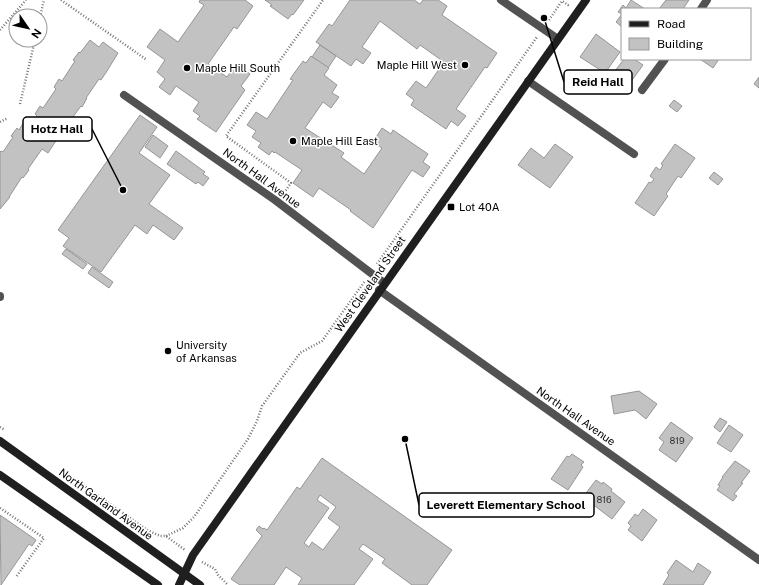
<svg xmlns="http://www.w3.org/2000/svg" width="759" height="585" font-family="'Public Sans',sans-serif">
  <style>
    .building { fill: #c2c2c2; stroke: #969696; fill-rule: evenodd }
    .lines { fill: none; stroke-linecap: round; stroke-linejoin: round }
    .path { stroke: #747474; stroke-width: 2.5; stroke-dasharray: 1 2; stroke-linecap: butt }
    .lane { stroke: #525252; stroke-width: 8 }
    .street { stroke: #525252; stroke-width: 8 }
    .secondary { stroke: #1f1f1f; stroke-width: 8 }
    .poi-dot { fill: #000; stroke: #fff; stroke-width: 1.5 }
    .labels { text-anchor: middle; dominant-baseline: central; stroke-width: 3; stroke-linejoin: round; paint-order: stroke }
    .number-label { font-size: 9px; fill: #303030 }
    .poi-label { font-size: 11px; fill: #000; stroke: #fff; text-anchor: start }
    .street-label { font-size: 11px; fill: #000; stroke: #fff }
    .leader { fill: none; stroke: #000; stroke-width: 1.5 }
    .callout-dot { fill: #000; stroke: #fff; stroke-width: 1.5 }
    .callout { fill: #fff; stroke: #000; stroke-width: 1.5 }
    .callout-label { font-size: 12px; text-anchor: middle; font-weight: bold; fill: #000 }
  </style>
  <rect width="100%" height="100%" fill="#fff"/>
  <g class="building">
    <path d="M200 0H245L253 6 237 29 234 27 208 64 227 77 236 64 250 74 241 86 245 90 216 132 197 119 200 116 193 111 199 102 176 86 170 95 159 87 165 79 157 72 165 60 147 47 160 29 178 42 204 5 199 2Z"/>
    <path d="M265 0H304L293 15 292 14 288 19 270 6 272 5Z"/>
    <path d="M350 0H414L420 4 423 0H438L447 6 442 15 497 53 487 68 485 67 456 109 466 116 458 126 451 121 446 129 411 105 414 100 406 94 416 81 426 88 444 62 420 45 417 49 380 21 362 47 371 53 363 64 356 59 351 66 316 42 329 24 332 26Z"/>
    <path d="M631 0 645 9H622V27L616 22 622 14 618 12 623 5 626 8Z"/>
    <path d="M666 0H689L683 9H659Z"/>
    <path d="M596 34 620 52 605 73 580 57Z"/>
    <path d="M90 40 99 47 103 42 118 53 107 71 101 80 99 79 86 98H87L82 107 81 106 67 125 62 134 61 133 48 153 42 149 28 169 29 170 23 178 22 177 9 197H10L0 209V152L1 151 3 152 13 137 11 136 17 128 19 130 25 120 32 124 37 116 35 114 40 106 43 108 56 89 54 87 59 79 62 81 75 61 73 60 79 52 80 53Z"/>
    <path d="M320 45 336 56 328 68 312 57Z"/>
    <path d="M311 56 329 68 324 75 337 85 332 93 339 97 331 108 323 102 305 128 344 153 341 157 364 174 382 148 373 142 382 128 391 134 393 130 428 154 423 162 430 167 423 177 412 170 373 228 350 211 351 210 319 188 313 197 293 183 302 170 275 152 274 153 272 151 269 155 258 147 261 143 252 137 256 131 247 125 256 112 267 119 293 80 290 79 303 61 306 63Z"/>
    <path d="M624 59H634L643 65 625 90 609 79Z"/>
    <path d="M700 59H719L713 68Z"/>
    <path d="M759 77V88L754 84Z"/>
    <path d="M674 100 682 106 677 112 669 106Z"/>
    <path d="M140 115 157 127 139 153 170 175 149 204 183 228 174 240 153 225 147 234 135 225 101 272 63 246 69 238 58 230Z"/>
    <path d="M153 135 168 146 160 158 145 147Z"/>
    <path d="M555 144 573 157 550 188 518 165 531 148 544 158Z"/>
    <path d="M675 144 695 158 681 178 678 176 666 194 668 196 654 216 635 203 649 182 651 183 654 179 650 176 656 167 660 170 663 165 661 164Z"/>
    <path d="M176 151 205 172 203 174 209 178 203 186 198 182 196 184 167 164Z"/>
    <path d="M714 172 723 179 718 185 709 178Z"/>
    <path d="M66 249 87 264 83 269 62 254Z"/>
    <path d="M92 267 113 282 109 288 88 273Z"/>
    <path d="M639 391 657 404 646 419 635 410 614 414 611 396Z"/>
    <path d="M720 418 727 422 720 432 714 427Z"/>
    <path d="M671 422 693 438 676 462 659 450 664 442 659 438Z"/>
    <path d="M729 425 743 435 731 452 717 443Z"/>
    <path d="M572 454 584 462 581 465 583 467 568 490 551 479 567 456 569 457Z"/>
    <path d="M322 458 452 550 427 585H412L382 563 385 559 363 544 359 549 373 559 354 585H298L302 578 286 567 274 585H240L231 579 262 536 256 530 259 526 263 529 264 528 267 530 297 487 300 489ZM320 495 336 507 328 518 340 527 323 550 312 542 309 547 304 543 329 508 317 500Z"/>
    <path d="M735 461 750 471 741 483H743L734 494 737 496 733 501 717 490 720 486 718 485 723 477H722Z"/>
    <path d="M596 480 602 484 603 482 612 489 611 491 625 502 612 519 583 497Z"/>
    <path d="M643 509 657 520 642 541 628 530 631 526 628 523 635 514 638 516Z"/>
    <path d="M0 515 36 540 32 546 29 544 1 585Z"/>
    <path d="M676 560 693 572 698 563 711 572 703 585H663L669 575 667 573Z"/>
  </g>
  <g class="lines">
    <g class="path">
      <path d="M61 0 147 60"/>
      <path d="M40 17 44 0"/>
      <path d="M549 20 562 1 568 5 570 4"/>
      <path d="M0 30 26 0"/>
      <path d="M20 104 35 40"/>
      <path d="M0 122 8 118"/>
      <path d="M284 193 291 183 226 136 323 0"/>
      <path d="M377 264 537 37"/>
      <path d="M0 427 5 430"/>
      <path d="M66 473 147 530 160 536H166L185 550"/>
      <path d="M0 508 44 538 16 577"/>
      <path d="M166 536 183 528 194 517 248 439 257 421 262 406 300 353 322 341 365 281"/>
      <path d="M202 562 215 569 218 575 228 585"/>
    </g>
    <g class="lane">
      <path d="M501 0 558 39"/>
      <path d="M701 9 707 0"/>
      <path d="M528 81 634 154"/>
      <path d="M642 90 665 59"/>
      <path d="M0 297V296"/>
    </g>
    <g class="street">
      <path d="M124 95 275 200 384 283"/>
      <path d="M379 290 759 560"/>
    </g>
    <g class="secondary">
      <path d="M0 441 200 585"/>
      <path d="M0 475 158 585"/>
      <path d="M179 585 193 555 586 0"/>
    </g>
  </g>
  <g class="poi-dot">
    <circle cx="465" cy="65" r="4"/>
    <circle cx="187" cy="68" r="4"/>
    <circle cx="293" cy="141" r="4"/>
    <rect x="447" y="203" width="8" height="8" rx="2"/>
    <circle cx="168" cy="351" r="4"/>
  </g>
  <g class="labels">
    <g class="number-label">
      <text x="677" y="440">819</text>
      <text x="604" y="499">816</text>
    </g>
    <g class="poi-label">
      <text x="457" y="65" text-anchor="end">Maple Hill West</text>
      <text x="195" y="68">Maple Hill South</text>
      <text x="301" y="141">Maple Hill East</text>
      <text x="459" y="207">Lot 40A</text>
      <text x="176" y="345">University<tspan x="176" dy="13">of Arkansas</tspan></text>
    </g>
    <g class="street-label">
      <text transform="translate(262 178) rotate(36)">North Hall Avenue</text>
      <text transform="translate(370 284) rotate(-55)">West Cleveland Street</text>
      <text transform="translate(576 416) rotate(35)">North Hall Avenue</text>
      <text transform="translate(106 504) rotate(36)">North Garland Avenue</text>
    </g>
  </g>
  <path class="leader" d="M544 18L564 82M123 190L92 129M405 439L419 505"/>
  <g class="callout-dot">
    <circle cx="544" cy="18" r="4"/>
    <circle cx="123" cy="190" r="4"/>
    <circle cx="405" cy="439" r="4"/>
  </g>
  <g class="callout">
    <rect x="564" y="70" width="68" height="24" rx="4"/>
    <rect x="23" y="117" width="69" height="24" rx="4"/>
    <rect x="419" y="493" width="175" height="24" rx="4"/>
  </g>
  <g class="callout-label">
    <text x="598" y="86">Reid Hall</text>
    <text x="57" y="133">Hotz Hall</text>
    <text x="506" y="509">Leverett Elementary School</text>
  </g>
  <rect x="621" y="8" width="130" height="52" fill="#ffffff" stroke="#999999"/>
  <rect x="629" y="21" width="20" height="6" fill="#1f1f1f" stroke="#999999"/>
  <text x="657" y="28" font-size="12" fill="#000000">Road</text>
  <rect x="629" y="38" width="20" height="12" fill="#c2c2c2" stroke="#999999"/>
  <text x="657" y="48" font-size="12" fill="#000000">Building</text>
  <g transform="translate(28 28) rotate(124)"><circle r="19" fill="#ffffff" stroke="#999999"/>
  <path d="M0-3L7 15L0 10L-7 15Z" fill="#000000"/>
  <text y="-6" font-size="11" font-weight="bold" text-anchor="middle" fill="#000000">N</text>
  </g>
</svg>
